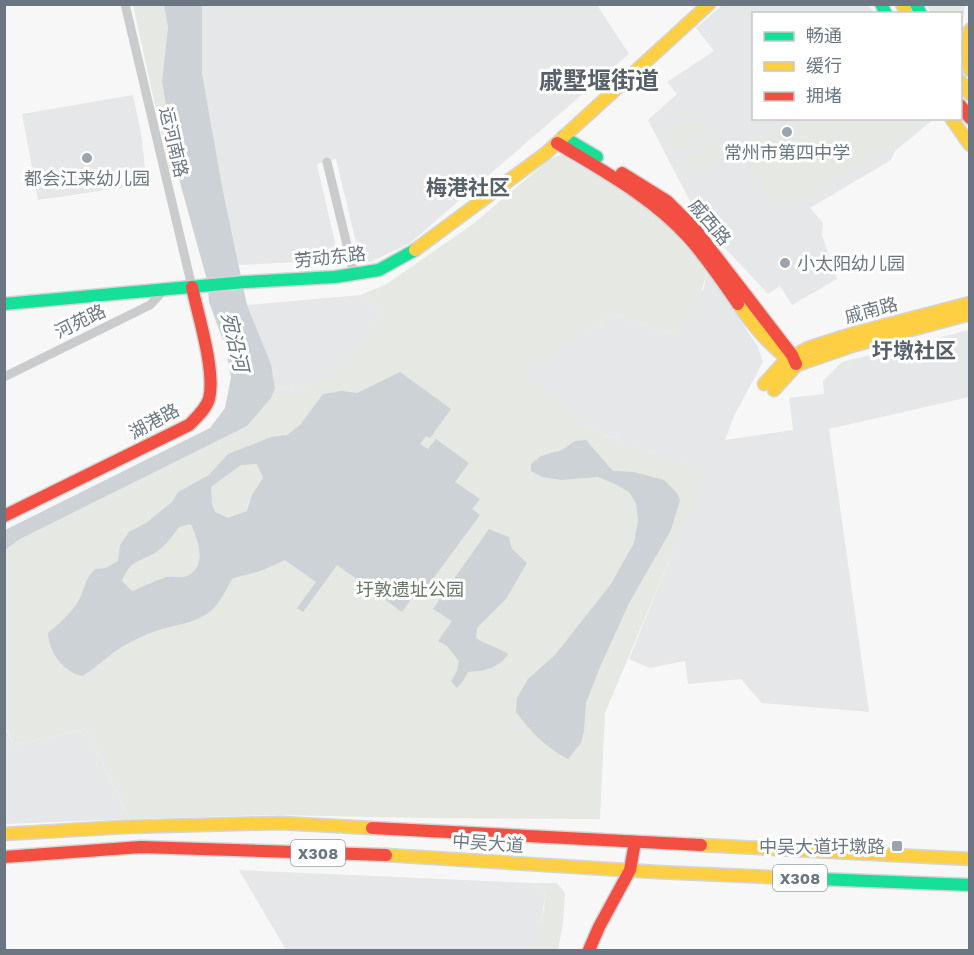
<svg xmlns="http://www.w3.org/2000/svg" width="974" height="955" font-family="'Work Sans','Noto Sans SC',sans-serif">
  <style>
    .built { fill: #e6e7e8 }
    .green { fill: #e6e8e4 }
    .water { fill: #ccd2d5; fill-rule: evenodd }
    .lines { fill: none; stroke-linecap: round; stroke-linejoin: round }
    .fast-casing { stroke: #d3d4d4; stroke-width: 15 }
    .slow-casing { stroke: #d3d4d4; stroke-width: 15 }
    .jam-casing { stroke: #d3d4d4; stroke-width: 15 }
    .street { stroke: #cacbcc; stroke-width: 9 }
    .fast { stroke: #16e098; stroke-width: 12 }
    .slow { stroke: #ffcf43; stroke-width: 12 }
    .jam { stroke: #f24e42; stroke-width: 12 }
    .poi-dot { fill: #9ba4ac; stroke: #fff; stroke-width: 2 }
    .labels { text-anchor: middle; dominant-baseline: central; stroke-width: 6; stroke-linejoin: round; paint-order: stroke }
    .shield { fill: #fff; stroke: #97a0a8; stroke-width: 1.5 }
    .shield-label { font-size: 16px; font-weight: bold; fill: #6a7783 }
    .street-label { font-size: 18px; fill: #6a7783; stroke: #fff }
    .poi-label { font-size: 18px; fill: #6a7783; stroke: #fff }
    .park-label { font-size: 18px; fill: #677665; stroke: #fff }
    .water-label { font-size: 20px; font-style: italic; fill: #67777f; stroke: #fff }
    .quarter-label { font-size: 21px; font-weight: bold; fill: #586169; stroke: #fff }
    .district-label { font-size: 24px; font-weight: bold; fill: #586169; stroke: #fff }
  </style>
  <rect width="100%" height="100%" fill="#f7f7f7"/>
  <g class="built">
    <path d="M723 4 867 5 876 13 754 14V118L934 119 895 151 891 160 810 208 823 223 822 235 837 279 792 305 780 286 768 294 724 247 729 244 695 211 648 120 677 94 667 82 714 51 696 28Z"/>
    <path d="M202 5H597L629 54 409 244 370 262 363 260 359 255 336 159 317 164 338 256 337 260 239 265 222 186 202 73Z"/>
    <path d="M133 95 141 133 147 184 38 200 22 114Z"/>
    <path d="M707 270 758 347 763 362 734 416 725 440 793 430 789 398 824 394 823 381 842 362 969 330V397L829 429 869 712 762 703 741 679 688 684 685 661 650 668 629 659 706 470 601 434 521 373 612 314 675 335 704 288Z"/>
    <path d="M360 295 382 312 345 365 296 391 275 388 271 364 247 305Z"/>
    <path d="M4 726 14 745 86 729 130 819 5 824Z"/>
    <path d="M239 870 531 883 546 892 540 929 531 944 521 950H286Z"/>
  </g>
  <g class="green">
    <path d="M133 5H164L168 27 162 81 176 168 169 169Z"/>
    <path d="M926 5H965L961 32 962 66 960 63V14L931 13Z"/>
    <path d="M693 105 697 112 682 120 678 113Z"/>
    <path d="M700 116 710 133 676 152 667 135Z"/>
    <path d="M790 119V118L924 119 918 129 912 135 796 202C767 208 746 182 752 154L738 162 733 153Z"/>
    <path d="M713 139 723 156 689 175 680 158Z"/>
    <path d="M561 155 572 157 648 207 675 234 707 270 699 301 675 335 612 314 522 373 601 434 707 470 605 713 600 819 424 818 276 815 130 819 86 729 14 745 5 726V550L20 539 241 415 247 379 275 388 296 391 344 365 382 312 360 295 385 285 473 224 550 159Z"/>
    <path d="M531 883H557L565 893 563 923 558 950H521C542 937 543 916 546 892Z"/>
  </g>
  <g class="water">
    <path d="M164 5H202V73L222 186 247 305 271 364 275 388 271 398 247 426 20 539 5 550V530L210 428 225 408 231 377 225 346 209 302 207 280 176 168 162 81 168 27Z"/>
    <path d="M400 372 451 409 430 438 426 436 420 444 428 449 436 439 469 463 455 482 480 499 472 509 480 515 421 595 416 592 402 612 337 565 303 612 297 608 316 582 285 560 261 571 233 578C227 587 221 601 213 609 197 624 172 625 153 632 144 635 135 640 127 644 110 653 98 667 82 676 63 672 49 652 48 633 59 624 72 612 79 600 86 587 83 582 95 569L106 568 118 561 120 545 129 532 146 523 172 502 178 492 209 475 228 454 271 437 287 435 300 425 323 394 342 391 357 393ZM257 464 263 478 252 495 247 511 228 518 215 512 212 504 211 487 241 465ZM191 524C198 540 208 566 187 576 181 579 171 575 164 578 153 581 143 587 132 591L122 581C129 562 137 562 153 554 164 548 172 537 179 527Z"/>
    <path d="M586 440 613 471 634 472 664 480 677 493 680 500 671 530 629 603 600 667 586 703 584 731 581 743 568 759C545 747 531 732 516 712L517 698 528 679 555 655 611 584 634 543 638 520 636 503 629 492 615 484 598 477 561 480 542 477 531 471V464L541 456 562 450 575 441Z"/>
    <path d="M489 529 509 537 512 549 527 563 506 599 477 628 476 638C486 645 498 647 508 654 498 669 484 671 468 672L463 681 457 688 451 681 457 671 459 661 447 646 438 641 452 621 433 609Z"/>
  </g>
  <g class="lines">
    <g class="fast-casing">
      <g id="fast">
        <path d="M881 4 886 14"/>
        <path d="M916 4 921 14"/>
        <path d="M563 137 597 157"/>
        <path d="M4 304 245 282 335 277 379 270 415 250"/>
        <path d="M793 878 970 885"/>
      </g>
    </g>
    <g class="slow-casing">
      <g id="slow">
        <path d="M902 4 907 14"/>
        <path d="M970 30 966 48 970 70"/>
        <path d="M960 81 970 94"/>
        <path d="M951 118 970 145"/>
        <path d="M415 250 546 153 709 4"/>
        <path d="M738 304C755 328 772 349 797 365"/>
        <path d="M764 384 786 360 808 348 855 333 970 303"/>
        <path d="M774 390 797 365 855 345 970 314"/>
        <path d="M4 834 125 827 280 823 372 828"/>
        <path d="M701 845 970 859"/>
        <path d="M386 855 657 872 793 878"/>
      </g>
    </g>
    <g class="jam-casing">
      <g id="jam">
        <path d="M960 105 970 118"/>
        <path d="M557 143C603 171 652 197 688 237 707 258 722 281 738 304"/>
        <path d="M622 173 667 201 695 229 792 355 796 364"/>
        <path d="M4 516 189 425C196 418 206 409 209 399 216 372 198 315 192 287"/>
        <path d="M372 828 701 845"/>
        <path d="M4 857 141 847 386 855"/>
        <path d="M589 950 599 927 630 870 635 842"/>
      </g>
    </g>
    <g class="street">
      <path d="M125 4 192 287"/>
      <path d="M327 162 354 274"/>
      <path d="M4 377 150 305 165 289"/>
    </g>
    <use href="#fast" class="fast"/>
    <use href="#slow" class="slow"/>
    <use href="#jam" class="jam"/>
  </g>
  <g class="poi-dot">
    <circle cx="787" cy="132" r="6"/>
    <circle cx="87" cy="158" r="6"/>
    <circle cx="785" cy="263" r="6"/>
    <rect x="891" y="840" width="12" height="12" rx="3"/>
  </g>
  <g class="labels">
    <g class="shield">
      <rect x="291" y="840" width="54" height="26" rx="4.5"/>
      <rect x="773" y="865" width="54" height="26" rx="4.5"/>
    </g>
    <g class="shield-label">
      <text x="318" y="853">X308</text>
      <text x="800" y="878">X308</text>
    </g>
    <g class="street-label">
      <text transform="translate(174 142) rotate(77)">运河南路</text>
      <text transform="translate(710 222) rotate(50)">戚西路</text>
      <text transform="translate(330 257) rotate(-6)">劳动东路</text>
      <text transform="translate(871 310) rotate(-15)">戚南路</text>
      <text transform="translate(80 321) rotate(-26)">河苑路</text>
      <text transform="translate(154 421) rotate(-28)">湖港路</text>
      <text transform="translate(488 843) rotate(4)">中吴大道</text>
    </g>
    <g class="poi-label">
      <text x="787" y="152">常州市第四中学</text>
      <text x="87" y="178">都会江来幼儿园</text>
      <text x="797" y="263" text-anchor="start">小太阳幼儿园</text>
      <text x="885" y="846" text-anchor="end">中吴大道圩墩路</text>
    </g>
    <g class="park-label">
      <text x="410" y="589">圩敦遗址公园</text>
    </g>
    <g class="water-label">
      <text transform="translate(235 342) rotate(77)">宛沿河</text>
    </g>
    <g class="quarter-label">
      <text x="468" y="187">梅港社区</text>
      <text x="914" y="350">圩墩社区</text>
    </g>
    <g class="district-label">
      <text x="599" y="81">戚墅堰街道</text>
    </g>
  </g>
  <rect width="974" height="955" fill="none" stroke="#6a7783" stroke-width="12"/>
  <rect x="752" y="12" width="210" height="108" fill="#ffffff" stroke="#c3c9cd" stroke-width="1.5"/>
  <rect x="764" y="32" width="30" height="9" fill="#16e098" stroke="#c3c9cd" stroke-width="1.5"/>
  <text x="806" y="42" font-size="18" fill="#6a7783">畅通</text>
  <rect x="764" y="62" width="30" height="9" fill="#ffcf43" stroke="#c3c9cd" stroke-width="1.5"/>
  <text x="806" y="72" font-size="18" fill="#6a7783">缓行</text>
  <rect x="764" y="92" width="30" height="9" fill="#f24e42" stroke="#c3c9cd" stroke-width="1.5"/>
  <text x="806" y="102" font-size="18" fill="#6a7783">拥堵</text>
</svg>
